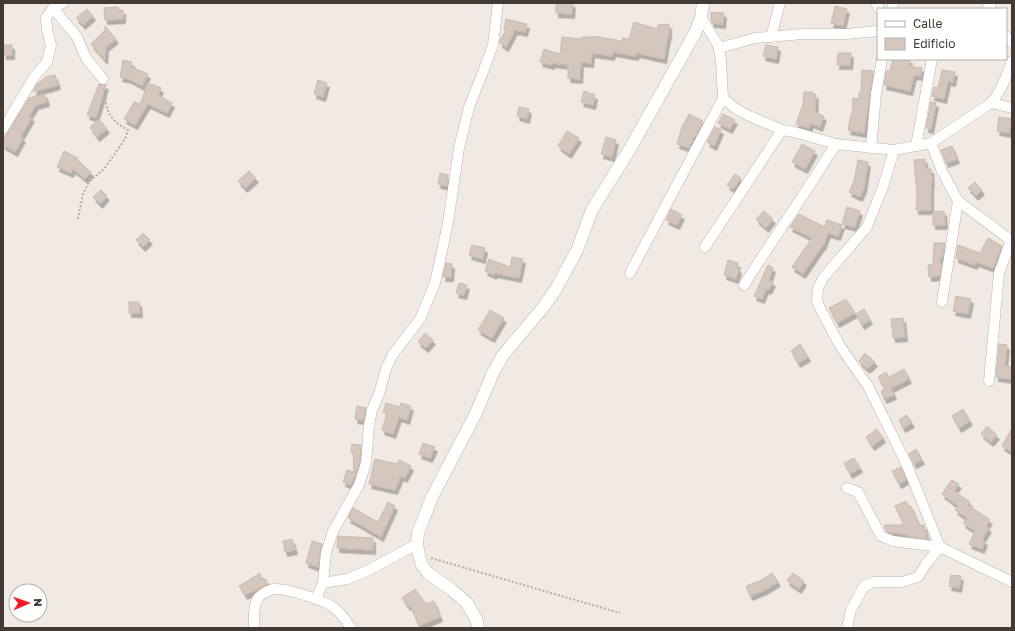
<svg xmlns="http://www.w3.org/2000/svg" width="1015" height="631" font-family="'Golos Text',sans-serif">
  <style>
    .building { fill: #d5c7bd; stroke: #cdbaad; filter: url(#shadow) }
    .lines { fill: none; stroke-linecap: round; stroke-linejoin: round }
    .minor-casing { stroke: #bfb3aa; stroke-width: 11 }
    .tertiary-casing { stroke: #bfb3aa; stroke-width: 13 }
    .path { stroke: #bda998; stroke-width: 2; stroke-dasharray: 2 2; stroke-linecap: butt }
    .minor { stroke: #fff; stroke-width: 10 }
    .tertiary { stroke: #fff; stroke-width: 12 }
  </style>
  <defs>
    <filter id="shadow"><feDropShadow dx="2.5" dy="4.5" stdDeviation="0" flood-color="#0004"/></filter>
  </defs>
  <rect width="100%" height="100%" fill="#f1eae4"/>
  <g class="building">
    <path d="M556 3H573L572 14 556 13Z"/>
    <path d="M835 6 847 9 843 26 831 23Z"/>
    <path d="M118 7 119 10H123V19L105 20 104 8Z"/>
    <path d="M87 9 93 16 83 25 76 18Z"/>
    <path d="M711 12 724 13 723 24 712 23 711 20Z"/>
    <path d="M506 19 527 24 525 32 515 30 506 47 500 43V40L506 30 504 29Z"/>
    <path d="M634 22 658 29V25L669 24V36H668L664 59 637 53 636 56 613 52 612 56 592 53 591 63 581 62 580 79 568 78V65L552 63V65L540 62 544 49 560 54 562 37 582 39V37H593V36L622 41 623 38 629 39Z"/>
    <path d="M105 26 116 39 106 47 105 60 91 44 105 30Z"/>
    <rect x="4" y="45" width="8" height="10"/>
    <path d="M766 45 778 47 776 59 763 56Z"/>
    <path d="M838 53H851L850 65H837Z"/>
    <path d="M893 59H910L909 66 922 68 921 76 914 75 910 91 884 85 886 72 887 71H890Z"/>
    <path d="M123 60 132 62 131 67 148 74 142 86 129 79 120 77Z"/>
    <path d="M862 70 873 71 864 133 848 130 851 115H852L853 98 859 99V92H861Z"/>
    <path d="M942 70 955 72 953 82 948 81 944 99 932 96 934 87 938 88Z"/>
    <path d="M55 75 58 85 33 92 37 84 46 77Z"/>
    <path d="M318 80 327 83 323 97 314 94Z"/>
    <path d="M148 83 161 88 158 95 172 103 167 113 148 104 135 125 124 119 134 102 140 104Z"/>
    <path d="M99 84 106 85 96 118 87 115Z"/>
    <path d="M584 91 595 95 593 105 581 102Z"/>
    <path d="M804 92H813V94H816L815 112 824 116 820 127 811 123 809 128 796 124 803 104Z"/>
    <path d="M45 94 47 102 36 105 29 116 32 117 21 136 23 138 15 152 3 145V140L6 135 29 98Z"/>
    <path d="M931 102 936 103 931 129 926 128Z"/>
    <path d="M519 107 529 109 527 119 517 116Z"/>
    <path d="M689 114 703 121 695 137 694 136 689 148 677 144 682 127Z"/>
    <path d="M723 114 735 120 730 129 718 123Z"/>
    <path d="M999 117 1011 119 1009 133 997 131Z"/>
    <path d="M99 119 107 129 97 137 90 127Z"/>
    <path d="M715 127 721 130 714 146 707 142Z"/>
    <path d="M567 131 579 138 569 154 558 146Z"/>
    <path d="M606 137 616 140 612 157 601 154Z"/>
    <path d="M802 144 815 151 805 169 792 162Z"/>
    <path d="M952 146 957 159 946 163 941 150Z"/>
    <path d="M64 151 78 158 77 160 91 172 85 179 73 169 71 173 57 167Z"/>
    <path d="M925 159V169H931L932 183H931V210H916L917 196 914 160Z"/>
    <path d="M858 160 868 162 864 188 860 197 849 192 854 181Z"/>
    <path d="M249 171 256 178 245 188 238 181Z"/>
    <path d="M440 173 448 175 447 186 438 184Z"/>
    <path d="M735 174 741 178 733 189 727 185Z"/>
    <path d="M975 182 982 190 976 196 968 188Z"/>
    <path d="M101 190 107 196 100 204 93 197Z"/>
    <path d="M847 207 860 211 855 227 842 224Z"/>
    <path d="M671 209 682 215 677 225 666 220Z"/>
    <path d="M764 211 773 219 766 228 756 219Z"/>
    <path d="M944 211 945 225H933V212Z"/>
    <path d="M799 214 825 227 827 220 842 225 838 236 828 233 823 246H822L803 274 792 267 812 238 790 227Z"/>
    <path d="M143 233 150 240 143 247 136 240Z"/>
    <path d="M988 238 1002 246 993 268 976 262 975 265 956 258 958 245 980 253Z"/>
    <path d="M934 243H945L942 258 940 257 941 268 940 276 929 277 928 265 933 264Z"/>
    <path d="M472 245 485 248 483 259 469 255Z"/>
    <path d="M512 257 523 259 519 278 495 273 494 275 485 271 489 259 510 267Z"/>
    <path d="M728 260 738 263 737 268 739 269 736 279 724 275Z"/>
    <path d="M446 263 452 264 451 277H443Z"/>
    <path d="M768 265 773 268 769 280 773 282 769 290 766 289 762 299 754 296Z"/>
    <path d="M459 283 467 285 464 295 456 293Z"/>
    <path d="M956 296 971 299 968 314 953 311Z"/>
    <path d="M846 299 855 313 837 323 829 308Z"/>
    <path d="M129 302H139L140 313H129Z"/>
    <path d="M864 309 870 320 862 325 856 314Z"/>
    <path d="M490 310 504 318 492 338 478 330Z"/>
    <path d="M903 318 905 337 893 338 891 319Z"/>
    <path d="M425 333 433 340 426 348 418 342Z"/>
    <path d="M800 344 808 357 798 363 791 351Z"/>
    <path d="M999 344 1007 345 1005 366 1012 367V379L996 377Z"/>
    <path d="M865 353 875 362 869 368H866L859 361Z"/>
    <path d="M904 369 909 379 891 388 894 395 884 399 881 391 885 389 878 377 886 372 889 377Z"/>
    <path d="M386 403 400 407 401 403 411 406 407 420 399 417 393 434 382 430 387 413 383 412Z"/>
    <path d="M357 406 366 408 363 420 355 419Z"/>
    <path d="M963 409 970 421 959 428 952 416Z"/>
    <path d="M907 415 912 423 903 428 899 420Z"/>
    <path d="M987 426 997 435 991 442 981 434Z"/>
    <path d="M1012 428V452L1002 446Z"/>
    <path d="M877 429 883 438 872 446 866 437Z"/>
    <path d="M423 443 435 447 430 458 419 454Z"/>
    <path d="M352 444 361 445 360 462 351 485 343 482 347 470 354 472 353 453 351 452Z"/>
    <path d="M916 449 922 460 914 464 909 454Z"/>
    <path d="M854 458 860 468 850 474 844 463Z"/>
    <path d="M375 459 397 464 399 460 411 466 405 478 401 476 395 490 369 484Z"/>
    <path d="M901 467 906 480 899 484 892 471Z"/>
    <path d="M952 480 959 484 954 491 970 502 968 505 990 520 986 526 989 528 982 539 985 541 982 549 969 544 975 531 963 523 967 518 955 510 958 506 942 494Z"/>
    <path d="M906 501 909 507 911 506 919 525H924L927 539 907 536V534L892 533 886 531 884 525H904L895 506Z"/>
    <path d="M388 502 395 506 381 537 348 518 353 508 378 522Z"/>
    <path d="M338 536 373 538V550L337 548Z"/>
    <path d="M292 539 295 550 285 552 283 541Z"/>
    <path d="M312 541 322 544 320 552 318 567 306 563Z"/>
    <path d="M260 573 261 580 266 579 267 585 245 595 239 586Z"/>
    <path d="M772 573 778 582 765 590 750 596 746 586 762 580Z"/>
    <path d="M793 573 804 581 799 589 787 581Z"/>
    <path d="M951 575 961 576 959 588 949 586Z"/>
    <path d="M415 589 426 604 434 601 440 617 419 626 410 605 408 606 402 598Z"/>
  </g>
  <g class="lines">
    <g class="minor-casing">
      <g id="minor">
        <path d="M876 3 879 9"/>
        <path d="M988 3 991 9"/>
        <path d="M53 8 77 37 86 58 103 79"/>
        <path d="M892 9 893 3"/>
        <path d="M701 17 718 45 721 60 723 98 735 108 747 115 782 130 794 132 836 144 894 150 931 143 991 103C1001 92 1007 75 1012 61"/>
        <path d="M1006 36 1012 43"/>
        <path d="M771 37 780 3"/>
        <path d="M719 48 755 38 803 34H846L878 31"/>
        <path d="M991 103 1012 108"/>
        <path d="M3 129 34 77 47 62 51 45 47 29 46 18 53 8 63 3"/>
        <path d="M931 143 942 171 958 201 1012 241"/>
        <path d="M916 146 932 59"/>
        <path d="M871 148 876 94 882 59"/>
        <path d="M894 150 883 187 867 227 823 278 818 289 817 302 840 346 868 386 907 465 928 517 940 547 1012 582"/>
        <path d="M705 247 782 130"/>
        <path d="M630 273 723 98"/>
        <path d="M744 285C774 238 806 192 836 144"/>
        <path d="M942 302 958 201"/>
        <path d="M989 381 999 273 1011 240"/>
        <path d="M323 583 347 579 367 571 417 544"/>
        <path d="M316 599 323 583 326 553 333 531 359 485 366 463 369 425 372 410 379 394 386 369 393 354 420 319 435 283 448 223 459 148 469 107 483 72 493 45 498 3"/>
        <path d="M254 628C254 619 253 605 258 598 261 594 269 590 274 589 286 588 323 600 333 607 341 613 346 620 351 628"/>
        <path d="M847 628 851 610 864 586 874 582H902L918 577 926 564 940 547 893 541 881 536 858 492 847 488"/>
      </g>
    </g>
    <g class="tertiary-casing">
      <path id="tertiary" d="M478 628 477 621 467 603 452 590 428 573 422 565 419 555 417 544 418 533 432 497 476 413 493 373 503 355 541 310 556 289 577 250 592 210 631 147 695 33 701 17 703 3"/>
    </g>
    <g class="path">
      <path d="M78 219 83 194 89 182 104 169 125 139 128 130C107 119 106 109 104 88"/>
      <path d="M431 558 620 613"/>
    </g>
    <use href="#minor" class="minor"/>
    <use href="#tertiary" class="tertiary"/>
  </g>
  <rect width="1015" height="631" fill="none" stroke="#433a34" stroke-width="8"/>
  <rect x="877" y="8" width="130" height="52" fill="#ffffff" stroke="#b4b0ae"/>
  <rect x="885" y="21" width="20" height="6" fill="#ffffff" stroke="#b4b0ae"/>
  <text x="913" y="28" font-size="12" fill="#433a34">Calle</text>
  <rect x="885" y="38" width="20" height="12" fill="#d5c7bd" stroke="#b4b0ae"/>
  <text x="913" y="48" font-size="12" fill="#433a34">Edificio</text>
  <g transform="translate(28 603) rotate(88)"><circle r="19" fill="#ffffff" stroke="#b4b0ae"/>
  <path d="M0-3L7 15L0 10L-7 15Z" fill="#f21a23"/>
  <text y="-6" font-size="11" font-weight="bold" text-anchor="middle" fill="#433a34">N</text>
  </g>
</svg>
